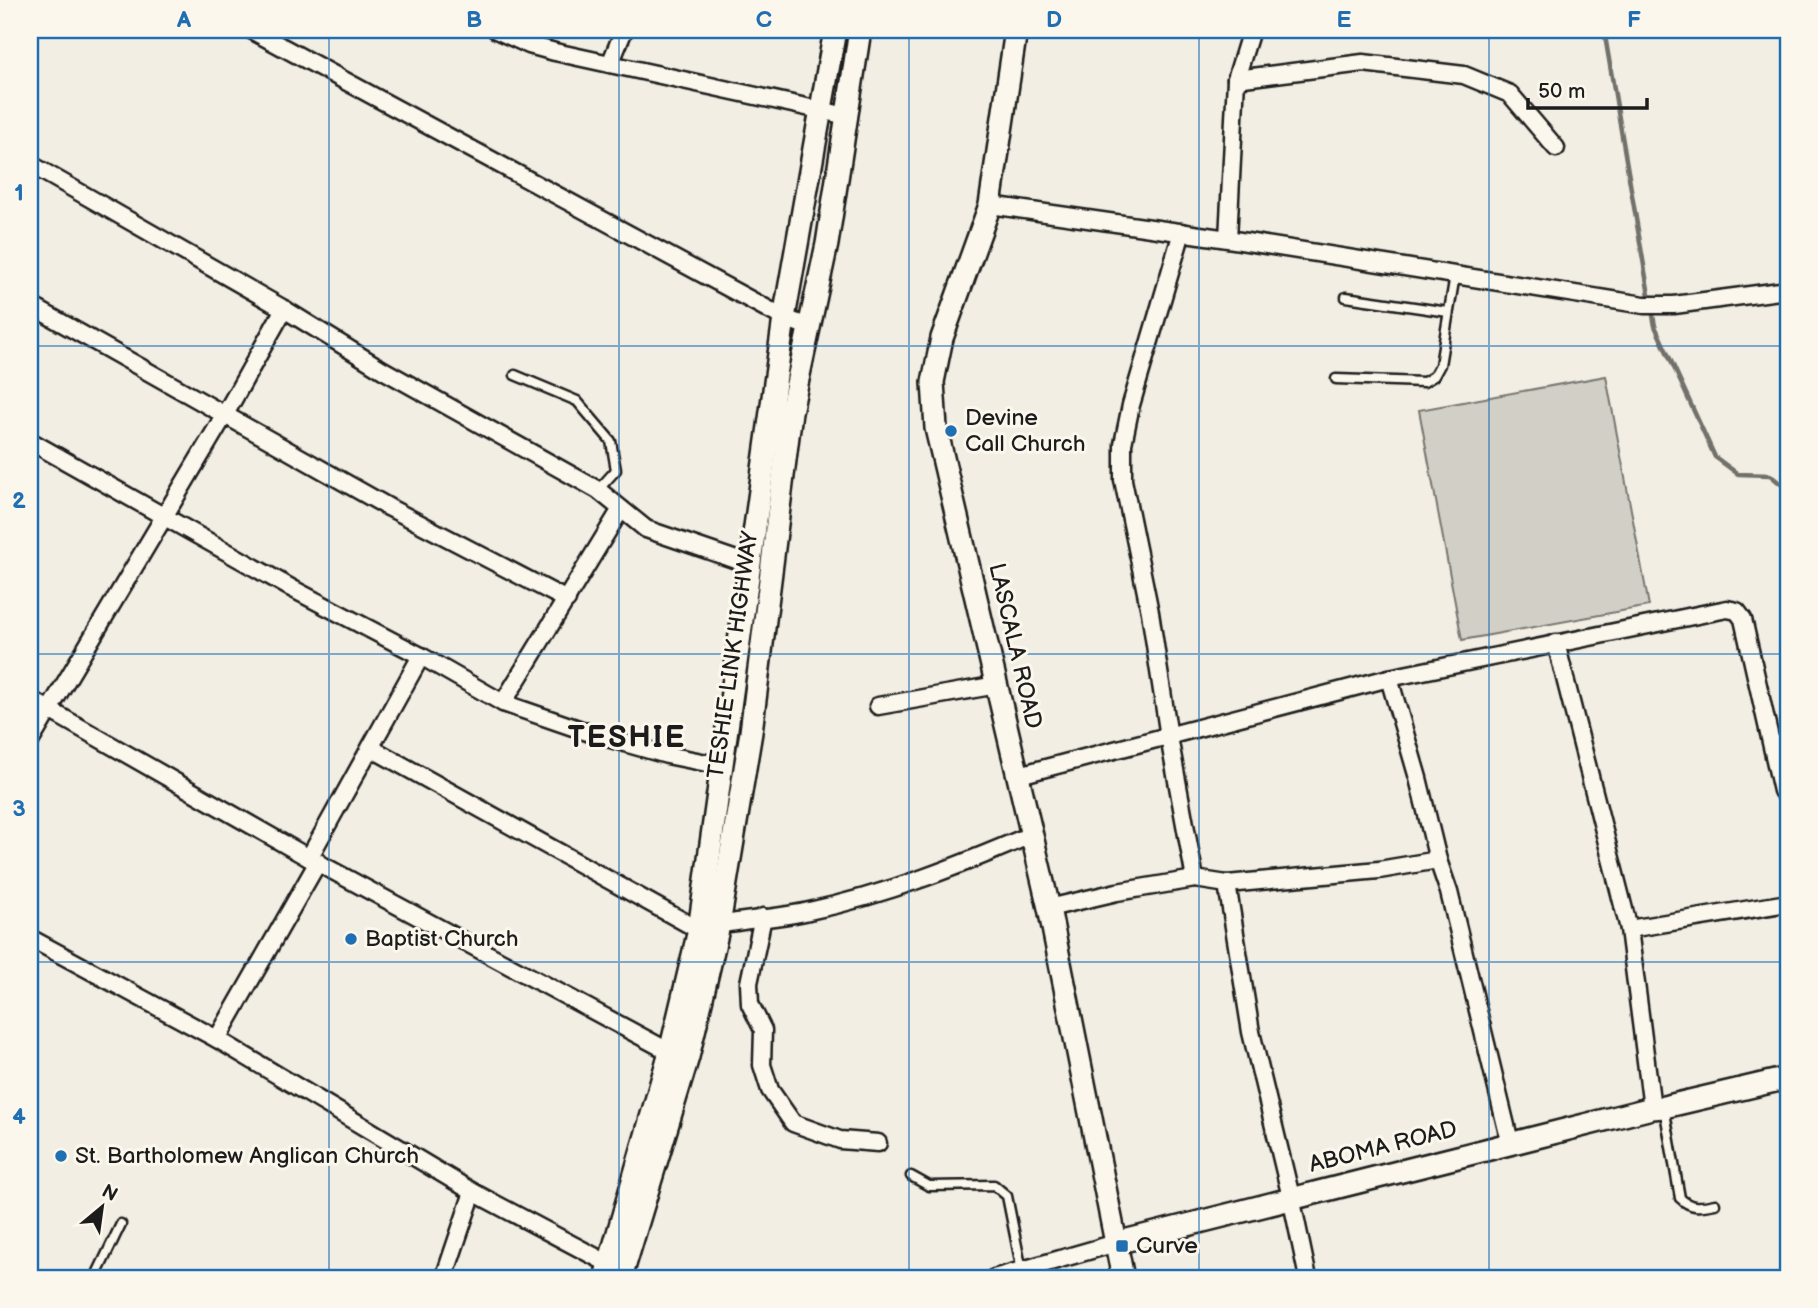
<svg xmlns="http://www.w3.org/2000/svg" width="1818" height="1308" font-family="'Balsamiq Sans',sans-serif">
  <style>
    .green { fill: #d2cfc6; stroke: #777671; stroke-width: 2 }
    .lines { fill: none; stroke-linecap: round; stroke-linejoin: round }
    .stream { stroke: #716f6b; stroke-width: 4.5 }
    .lane-casing { stroke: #1c1c1c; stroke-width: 13 }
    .street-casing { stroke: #1c1c1c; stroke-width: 21 }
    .secondary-casing { stroke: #1c1c1c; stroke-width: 26 }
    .lane { stroke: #fbf7ec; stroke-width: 8 }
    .street { stroke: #fbf7ec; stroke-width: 16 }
    .secondary { stroke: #fbf7ec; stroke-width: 21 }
    .grid { fill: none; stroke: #1f6fb2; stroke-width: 2; stroke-opacity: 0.55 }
    .poi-dot { fill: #1f6fb2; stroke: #fbf7ec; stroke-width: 2.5 }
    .labels { text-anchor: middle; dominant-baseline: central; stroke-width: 6; stroke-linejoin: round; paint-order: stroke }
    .poi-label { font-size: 23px; fill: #1c1c1c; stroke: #fbf7ec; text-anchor: start }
    .street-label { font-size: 23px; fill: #1c1c1c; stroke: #fbf7ec }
    .district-label { font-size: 30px; font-weight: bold; letter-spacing: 2px; fill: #1c1c1c; stroke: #fbf7ec }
    .neatline { fill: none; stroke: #1f6fb2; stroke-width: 2.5 }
    .grid-label { font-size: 23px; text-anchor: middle; font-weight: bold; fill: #1f6fb2 }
  </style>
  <rect width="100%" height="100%" fill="#f2eee4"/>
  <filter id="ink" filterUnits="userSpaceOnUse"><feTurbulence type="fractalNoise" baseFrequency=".0143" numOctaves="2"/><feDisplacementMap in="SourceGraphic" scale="14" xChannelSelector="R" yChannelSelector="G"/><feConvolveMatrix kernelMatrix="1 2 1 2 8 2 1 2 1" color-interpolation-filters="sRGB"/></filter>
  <g filter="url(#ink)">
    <path class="green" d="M1606 376 1649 606 1462 640 1419 410Z"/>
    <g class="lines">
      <g class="stream">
        <path d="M1604 30 1650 301"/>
        <path d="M1652 310 1655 326 1715 457 1738 474 1770 475 1788 490"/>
      </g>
      <g class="lane-casing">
        <g id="lane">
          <path d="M1346 297 1448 312"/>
          <path d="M515 375 577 401 611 441 616 470 598 490"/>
          <path d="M1336 379 1424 382 1434 376 1440 365 1455 275"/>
          <path d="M1664 1107 1680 1198C1691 1209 1701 1207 1715 1204"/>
          <path d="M911 1176 929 1186 994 1185 1007 1196 1022 1271"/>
          <path d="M95 1278 121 1224"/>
        </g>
      </g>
      <g class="street-casing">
        <g id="street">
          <path d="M251 30 784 318 809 327"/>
          <path d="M496 30 529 45 555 52 847 116"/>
          <path d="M610 64 624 30"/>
          <path d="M1236 79 1363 63 1464 75 1510 94 1556 148"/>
          <path d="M30 164 284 309 383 370 598 490 646 529 751 565"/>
          <path d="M990 205 1228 239 1644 305H1674L1788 290"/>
          <path d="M1182 232 1131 405 1123 444V480L1150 612 1169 737 1195 879"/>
          <path d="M1228 239 1236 79 1251 30"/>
          <path d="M30 305 390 508 567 600"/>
          <path d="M30 441 291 588 421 656 503 703 596 735 667 755 722 766"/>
          <path d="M1556 643 1629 929 1652 1108"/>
          <path d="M1389 678 1418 778 1438 860 1449 892 1510 1142"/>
          <path d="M30 699 309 858 670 1052"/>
          <path d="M503 703 621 509"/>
          <path d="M878 706 997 685"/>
          <path d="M30 742 224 416 284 309"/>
          <path d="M371 748 699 930"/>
          <path d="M1019 775 1389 678 1727 609 1737 611 1743 619 1782 791 1788 795"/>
          <path d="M309 858 421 656"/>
          <path d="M1227 884 1251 1032 1291 1197 1308 1278"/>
          <path d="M1049 908 1117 892 1195 879 1227 884 1379 870 1438 860"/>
          <path d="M763 917 749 983 750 1004 763 1030 762 1065 770 1090 793 1123 840 1140 878 1143"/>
          <path d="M719 925C749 919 780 918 809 911 886 895 961 865 1033 834"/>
          <path d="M1629 929 1788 903"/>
          <path d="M30 938 217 1039 473 1192 609 1264"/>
          <path d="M217 1039 318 862"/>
          <path d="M444 1278 473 1192"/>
          <path d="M994 1278 1116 1243"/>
        </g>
      </g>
      <g class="secondary-casing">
        <g id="secondary">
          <path d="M1016 30 990 205 942 338 933 382 936 428 1049 908 1123 1278"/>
          <path d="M1116 1243 1652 1108 1664 1107 1788 1078"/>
          <path d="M605 1278 670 1052 699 930 784 318 835 30"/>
          <path d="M621 1278 688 1057 719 925 751 732 791 412 827 244 860 30"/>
        </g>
      </g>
      <use href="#lane" class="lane"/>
      <use href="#street" class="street"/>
      <use href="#secondary" class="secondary"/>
    </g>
  </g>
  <path class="grid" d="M329 30V1278M619 30V1278M909 30V1278M1199 30V1278M1489 30V1278M30 346H1788M30 654H1788M30 962H1788"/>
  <g class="poi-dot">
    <circle cx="951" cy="431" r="7"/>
    <circle cx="351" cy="939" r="7"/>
    <circle cx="61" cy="1156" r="7"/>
    <rect x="1115" y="1239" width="14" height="14" rx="3.5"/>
  </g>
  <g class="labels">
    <g class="poi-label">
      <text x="965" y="418">Devine<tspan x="965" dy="26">Call Church</tspan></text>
      <text x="365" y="939">Baptist Church</text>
      <text x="75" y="1156">St. Bartholomew Anglican Church</text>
      <text x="1136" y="1246">Curve</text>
    </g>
    <g class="street-label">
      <text transform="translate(1015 646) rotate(77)">LASCALA ROAD</text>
      <text transform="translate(733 655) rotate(-82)">TESHIE LINK HIGHWAY</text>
      <text transform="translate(1383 1147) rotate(-14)">ABOMA ROAD</text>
    </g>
    <g class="district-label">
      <text x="627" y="738">TESHIE</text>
    </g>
  </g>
  <rect width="1818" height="1308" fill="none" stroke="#fbf7ec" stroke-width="77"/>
  <g transform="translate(102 1207) rotate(29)" stroke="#fbf7ec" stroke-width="5" paint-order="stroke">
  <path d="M0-5L12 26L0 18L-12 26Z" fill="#1c1c1c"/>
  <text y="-10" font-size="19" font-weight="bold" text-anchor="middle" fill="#1c1c1c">N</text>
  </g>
  <path d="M1528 98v10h119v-10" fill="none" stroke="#1c1c1c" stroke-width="3.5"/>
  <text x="1538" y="98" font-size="21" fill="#1c1c1c" stroke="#fbf7ec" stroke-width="5" paint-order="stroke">50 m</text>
  <rect x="38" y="38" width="1742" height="1232" class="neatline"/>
  <g class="grid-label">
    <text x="184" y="27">A</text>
    <text x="474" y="27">B</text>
    <text x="764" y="27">C</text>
    <text x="1054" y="27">D</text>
    <text x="1344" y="27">E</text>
    <text x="1634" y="27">F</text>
    <text x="19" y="200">1</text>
    <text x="19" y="508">2</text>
    <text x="19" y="816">3</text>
    <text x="19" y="1124">4</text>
  </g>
</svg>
